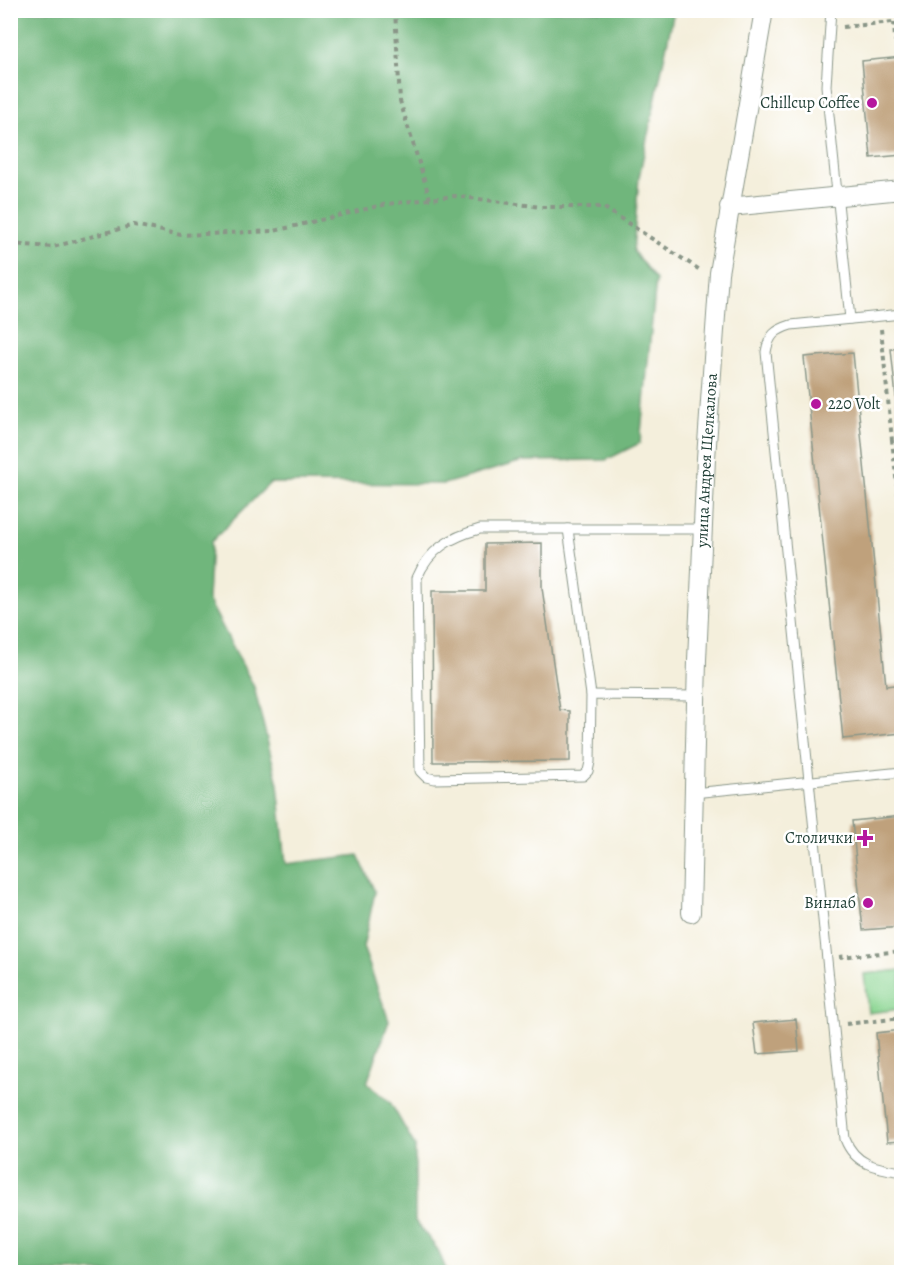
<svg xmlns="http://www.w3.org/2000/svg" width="912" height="1283" font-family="Alegreya,serif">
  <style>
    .green { fill: #8bd592; stroke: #558963; stroke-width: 1.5 }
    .forest { fill: #70b67c; stroke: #487a58; stroke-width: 1.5 }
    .building { fill: #bfa17c }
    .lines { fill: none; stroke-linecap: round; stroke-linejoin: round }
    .service-casing { stroke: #8a9688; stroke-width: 11 }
    .minor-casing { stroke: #8a9688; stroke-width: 20 }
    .path { stroke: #8a9688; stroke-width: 4; stroke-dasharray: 4.5 4.5; stroke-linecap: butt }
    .service { stroke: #fff; stroke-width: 9 }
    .minor { stroke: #fff; stroke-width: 18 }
    .poi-dot { fill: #b5179e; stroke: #fff; stroke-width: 2 }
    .labels { text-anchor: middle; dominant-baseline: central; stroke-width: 5; stroke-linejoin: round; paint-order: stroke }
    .poi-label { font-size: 16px; fill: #1f3d34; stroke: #fff; text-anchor: end }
    .street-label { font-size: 16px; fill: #1f3d34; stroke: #fff }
  </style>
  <rect width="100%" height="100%" fill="#fff"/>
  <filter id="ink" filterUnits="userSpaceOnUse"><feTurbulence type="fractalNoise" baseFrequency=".0167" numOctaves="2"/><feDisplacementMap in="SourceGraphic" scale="12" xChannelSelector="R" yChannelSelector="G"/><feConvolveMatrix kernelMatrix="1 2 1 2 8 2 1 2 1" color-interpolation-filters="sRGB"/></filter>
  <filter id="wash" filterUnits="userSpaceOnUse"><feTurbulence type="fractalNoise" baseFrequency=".008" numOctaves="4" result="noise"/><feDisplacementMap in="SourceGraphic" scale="24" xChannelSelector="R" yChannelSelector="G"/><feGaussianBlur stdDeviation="1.35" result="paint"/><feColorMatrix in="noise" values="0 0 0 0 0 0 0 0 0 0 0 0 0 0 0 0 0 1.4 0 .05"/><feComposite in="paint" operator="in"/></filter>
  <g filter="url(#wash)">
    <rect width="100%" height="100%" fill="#f4efdc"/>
    <path class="green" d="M901 970V1009L868 1013 864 974Z"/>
    <path class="forest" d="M10 11H674L639 177 633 251 656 280 640 443 606 460 523 461 444 484 270 483 211 542 208 599 254 687 278 784 286 864 358 855 375 892 363 947 389 1021 367 1083 390 1102 415 1146V1221L438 1250 447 1272H11Z"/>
    <g id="blocks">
      <g class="building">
        <path d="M902 57V155L871 158 862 61Z"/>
        <path d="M902 348V425L899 426 891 349Z"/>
        <path d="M853 353 886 686 902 684V733L843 739 804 357Z"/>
        <path d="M542 543V588L560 710 570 711V761L433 762 432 591H485V544Z"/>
        <path d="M902 816V927L863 930 852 821Z"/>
        <path d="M796 1019 799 1051 757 1054 753 1023Z"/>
        <path d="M902 1030V1141L887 1142 876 1033Z"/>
      </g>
    </g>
  </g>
  <g filter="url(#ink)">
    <use href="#blocks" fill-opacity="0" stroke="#8a9688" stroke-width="1.5"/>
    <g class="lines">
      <g class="service-casing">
        <g id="service">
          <path d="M831 10 826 86 850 319"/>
          <path d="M902 314 791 325C775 330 769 335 766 352L845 1139C855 1165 876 1168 902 1172"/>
          <path d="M568 529 591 695"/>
          <path d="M696 696 591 695 590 762 588 771 583 776 435 779 426 777 420 771 417 578C429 549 451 537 480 529H703"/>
          <path d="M693 793 902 772"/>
        </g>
      </g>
      <g class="minor-casing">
        <g id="minor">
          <path d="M729 207 902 190"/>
          <path id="s1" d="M691 913 697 660 706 458 719 273 764 10"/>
        </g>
      </g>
      <g class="path">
        <path d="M395 10 400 101 430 199"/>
        <path d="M894 22 895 40 902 46"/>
        <path d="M843 27 902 21"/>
        <path d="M10 244 53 247 134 225 181 235 274 231 387 204 455 196 541 207H603L700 270"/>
        <path d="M881 329 892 440"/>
        <path d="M902 439 892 440 902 532"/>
        <path d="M895 470 902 469"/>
        <path d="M839 957 902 951"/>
        <path d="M846 1024 902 1018"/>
      </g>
      <use href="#service" class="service"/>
      <use href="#minor" class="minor"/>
    </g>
  </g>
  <g class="poi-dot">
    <circle cx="872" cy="103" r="6"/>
    <circle cx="816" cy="404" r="6"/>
    <path d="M862 829h6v6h6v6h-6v6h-6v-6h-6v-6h6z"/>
    <circle cx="868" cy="903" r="6"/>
  </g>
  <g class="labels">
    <g class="poi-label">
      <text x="860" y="103">Chillcup Coffee</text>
      <text x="828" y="404" text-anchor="start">220 Volt</text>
      <text x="853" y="838">Столички</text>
      <text x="856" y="903">Винлаб</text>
    </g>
    <g class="street-label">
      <text stroke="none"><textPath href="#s1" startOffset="453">улица Андрея Щелкалова</textPath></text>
    </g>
  </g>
  <rect width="912" height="1283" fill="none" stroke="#fff" stroke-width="36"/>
</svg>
